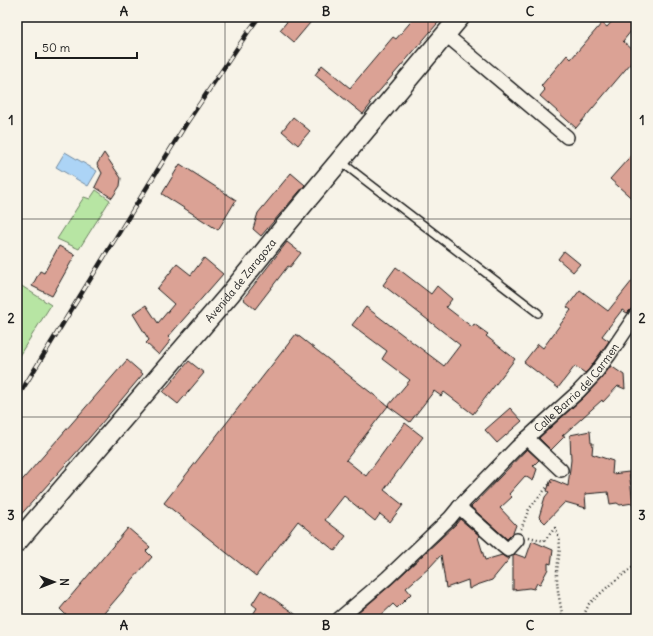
<svg xmlns="http://www.w3.org/2000/svg" width="653" height="636" font-family="Delius,sans-serif">
  <style>
    .green { fill: #b7e5a3; stroke: #6a8060 }
    .water { fill: #acd4f6; stroke: #728a9f }
    .building { fill: #dba295; stroke: #1c1c1c }
    .lines { fill: none; stroke-linecap: round; stroke-linejoin: round }
    .service-casing { stroke: #1c1c1c; stroke-width: 10 }
    .minor-casing { stroke: #1c1c1c; stroke-width: 16 }
    .secondary-casing { stroke: #1c1c1c; stroke-width: 22 }
    .path { stroke: #1c1c1c; stroke-width: 2.5; stroke-dasharray: 1 3; stroke-linecap: butt }
    .service { stroke: #f7f3e8; stroke-width: 7 }
    .minor { stroke: #f7f3e8; stroke-width: 13 }
    .secondary { stroke: #f7f3e8; stroke-width: 19 }
    .rail-casing { stroke: #1c1c1c; stroke-width: 4.5 }
    .rail { stroke: #f7f3e8; stroke-width: 3; stroke-dasharray: 9; stroke-linecap: butt }
    .grid { fill: none; stroke: #1c1c1c; stroke-width: 1; stroke-opacity: 0.55 }
    .labels { text-anchor: middle; dominant-baseline: central; stroke-width: 3.5; stroke-linejoin: round; paint-order: stroke }
    .street-label { font-size: 11px; fill: #1c1c1c; stroke: #f7f3e8 }
    .neatline { fill: none; stroke: #1c1c1c; stroke-width: 1.5 }
    .grid-label { font-size: 13px; text-anchor: middle; font-weight: bold; fill: #1c1c1c }
  </style>
  <rect width="100%" height="100%" fill="#f7f3e8"/>
  <filter id="ink" filterUnits="userSpaceOnUse"><feTurbulence type="fractalNoise" baseFrequency=".025" numOctaves="2"/><feDisplacementMap in="SourceGraphic" scale="8" xChannelSelector="R" yChannelSelector="G"/><feConvolveMatrix kernelMatrix="1 2 1 2 8 2 1 2 1" color-interpolation-filters="sRGB"/></filter>
  <g filter="url(#ink)">
    <g class="green">
      <path d="M96 190 110 200 79 249 57 239 84 197 90 199Z"/>
      <path d="M17 283 51 305 17 359Z"/>
    </g>
    <path class="water" d="M65 152 97 171 88 186 56 167Z"/>
    <g class="building">
      <path d="M291 17H315L294 42 280 30Z"/>
      <path d="M415 17H443L369 103 371 104 363 114 315 75 322 65 350 88 393 37 396 39Z"/>
      <path d="M616 17H636V25L623 41 636 53V57L576 128 540 96 545 90 541 86 567 55 571 59 602 23 607 27Z"/>
      <path d="M293 117 310 131 298 145 282 131Z"/>
      <path d="M636 150V202L610 179Z"/>
      <path d="M104 153 121 178 120 186 112 198 95 187 102 173 97 164Z"/>
      <path d="M180 164 236 200 218 230 162 194Z"/>
      <path d="M291 173 305 185 261 236 253 229 258 213Z"/>
      <path d="M287 242 301 253 290 267 288 266 255 309 243 299Z"/>
      <path d="M59 246 75 255 52 296 32 286 40 271 44 273Z"/>
      <path d="M564 251 580 264 573 272 558 259Z"/>
      <path d="M204 258 223 274 168 337 171 340 159 355 146 343 149 340 133 314 146 305 158 323 174 304 157 289 177 264 191 275Z"/>
      <path d="M396 267 431 294 437 286 452 299 446 307 472 327 474 324 488 334 486 336 515 359 473 414 444 392 441 396 434 391 410 422 388 406 410 380 382 359 387 351 352 325 366 307 444 366 460 345 383 285Z"/>
      <path d="M636 276V307L632 308 627 313 622 310 602 336 609 341 589 369 585 373 575 366 558 388 524 362 538 344 543 348 571 310 567 307 580 290 608 311Z"/>
      <path d="M296 334 388 406 346 460 366 476 405 423 423 437 384 490 403 505 390 522 380 514 375 521 344 496 325 520 346 536 335 551 298 521 256 576 164 503Z"/>
      <path d="M127 360 143 374 90 437 17 519V486Z"/>
      <path d="M189 361 204 373 178 404 163 392Z"/>
      <path d="M611 366 624 375 625 389 618 386 603 402 602 400 562 436H565L551 450 539 438 584 397 601 379Z"/>
      <path d="M510 408 522 421 497 443 485 430Z"/>
      <path d="M590 431 591 443H593L592 454 613 461 612 474 629 472 633 503 620 505 617 503 610 504 608 492 585 494 586 508 565 502 545 523 539 517 545 497 549 492 547 491 551 479 568 486 571 460 570 435Z"/>
      <path d="M527 449 539 460 533 466 537 469 533 481 525 476 509 494 512 497 500 508 516 525 513 533 507 539 471 507Z"/>
      <path d="M460 519 480 536 478 537 485 560 502 555 506 558H510L492 580 477 585 469 589 468 580 446 588 441 555 429 568 406 588 411 594 397 608 393 604 377 619H356L357 614 392 584 456 524Z"/>
      <path d="M128 528 150 547 146 551 152 557 99 619H70L60 609Z"/>
      <path d="M532 541 553 550 551 564 548 563V569L540 584 537 583 534 589 529 588 513 590V556L515 554 526 558Z"/>
      <path d="M261 590 302 619H250L257 608 252 604Z"/>
    </g>
    <g class="lines">
      <g class="service-casing">
        <path id="service" d="M340 161 538 313"/>
      </g>
      <g class="minor-casing">
        <g id="minor">
          <path d="M445 34 567 137"/>
          <path d="M527 438 561 470"/>
          <path d="M459 507 503 546 508 550 517 540"/>
          <path id="s1" d="M339 619 387 578 450 518 459 507 517 447 578 392 595 374 609 355 636 315"/>
        </g>
      </g>
      <g class="secondary-casing">
        <g id="secondary">
          <path id="s2" d="M17 542 230 294 285 226 460 17"/>
        </g>
      </g>
      <g class="path">
        <path d="M521 529 529 509 553 480"/>
        <path d="M529 537 544 541 555 528C565 547 556 559 557 578 557 591 561 606 563 619"/>
        <path d="M582 619 589 604 612 583 636 565"/>
      </g>
      <use href="#service" class="service"/>
      <use href="#minor" class="minor"/>
      <use href="#secondary" class="secondary"/>
      <g class="rail-casing">
        <path id="rail" d="M17 398 186 124 248 32 259 17"/>
      </g>
      <use href="#rail" class="rail"/>
    </g>
  </g>
  <path class="grid" d="M225 17V619M428 17V619M17 219H636M17 417H636"/>
  <g class="labels">
    <g class="street-label">
      <text stroke="none"><textPath href="#s2" startOffset="344">Avenida de Zaragoza</textPath></text>
      <text stroke="none"><textPath href="#s1" startOffset="332">Calle Barrio del Carmen</textPath></text>
    </g>
  </g>
  <rect width="653" height="636" fill="none" stroke="#f7f3e8" stroke-width="44"/>
  <g transform="translate(54 582) rotate(90)" stroke="#f7f3e8" stroke-width="3" paint-order="stroke">
  <path d="M0-3L7 15L0 10L-7 15Z" fill="#1c1c1c"/>
  <text y="-6" font-size="11" font-weight="bold" text-anchor="middle" fill="#1c1c1c">N</text>
  </g>
  <path d="M36 52v6h101v-6" fill="none" stroke="#1c1c1c" stroke-width="2"/>
  <text x="42" y="52" font-size="12" fill="#1c1c1c" stroke="#f7f3e8" stroke-width="3" paint-order="stroke">50 m</text>
  <rect x="22" y="22" width="609" height="592" class="neatline"/>
  <g class="grid-label">
    <text x="124" y="16">A</text>
    <text x="326" y="16">B</text>
    <text x="530" y="16">C</text>
    <text x="11" y="125">1</text>
    <text x="642" y="125">1</text>
    <text x="11" y="323">2</text>
    <text x="642" y="323">2</text>
    <text x="11" y="520">3</text>
    <text x="642" y="520">3</text>
    <text x="124" y="630">A</text>
    <text x="326" y="630">B</text>
    <text x="530" y="630">C</text>
  </g>
</svg>
